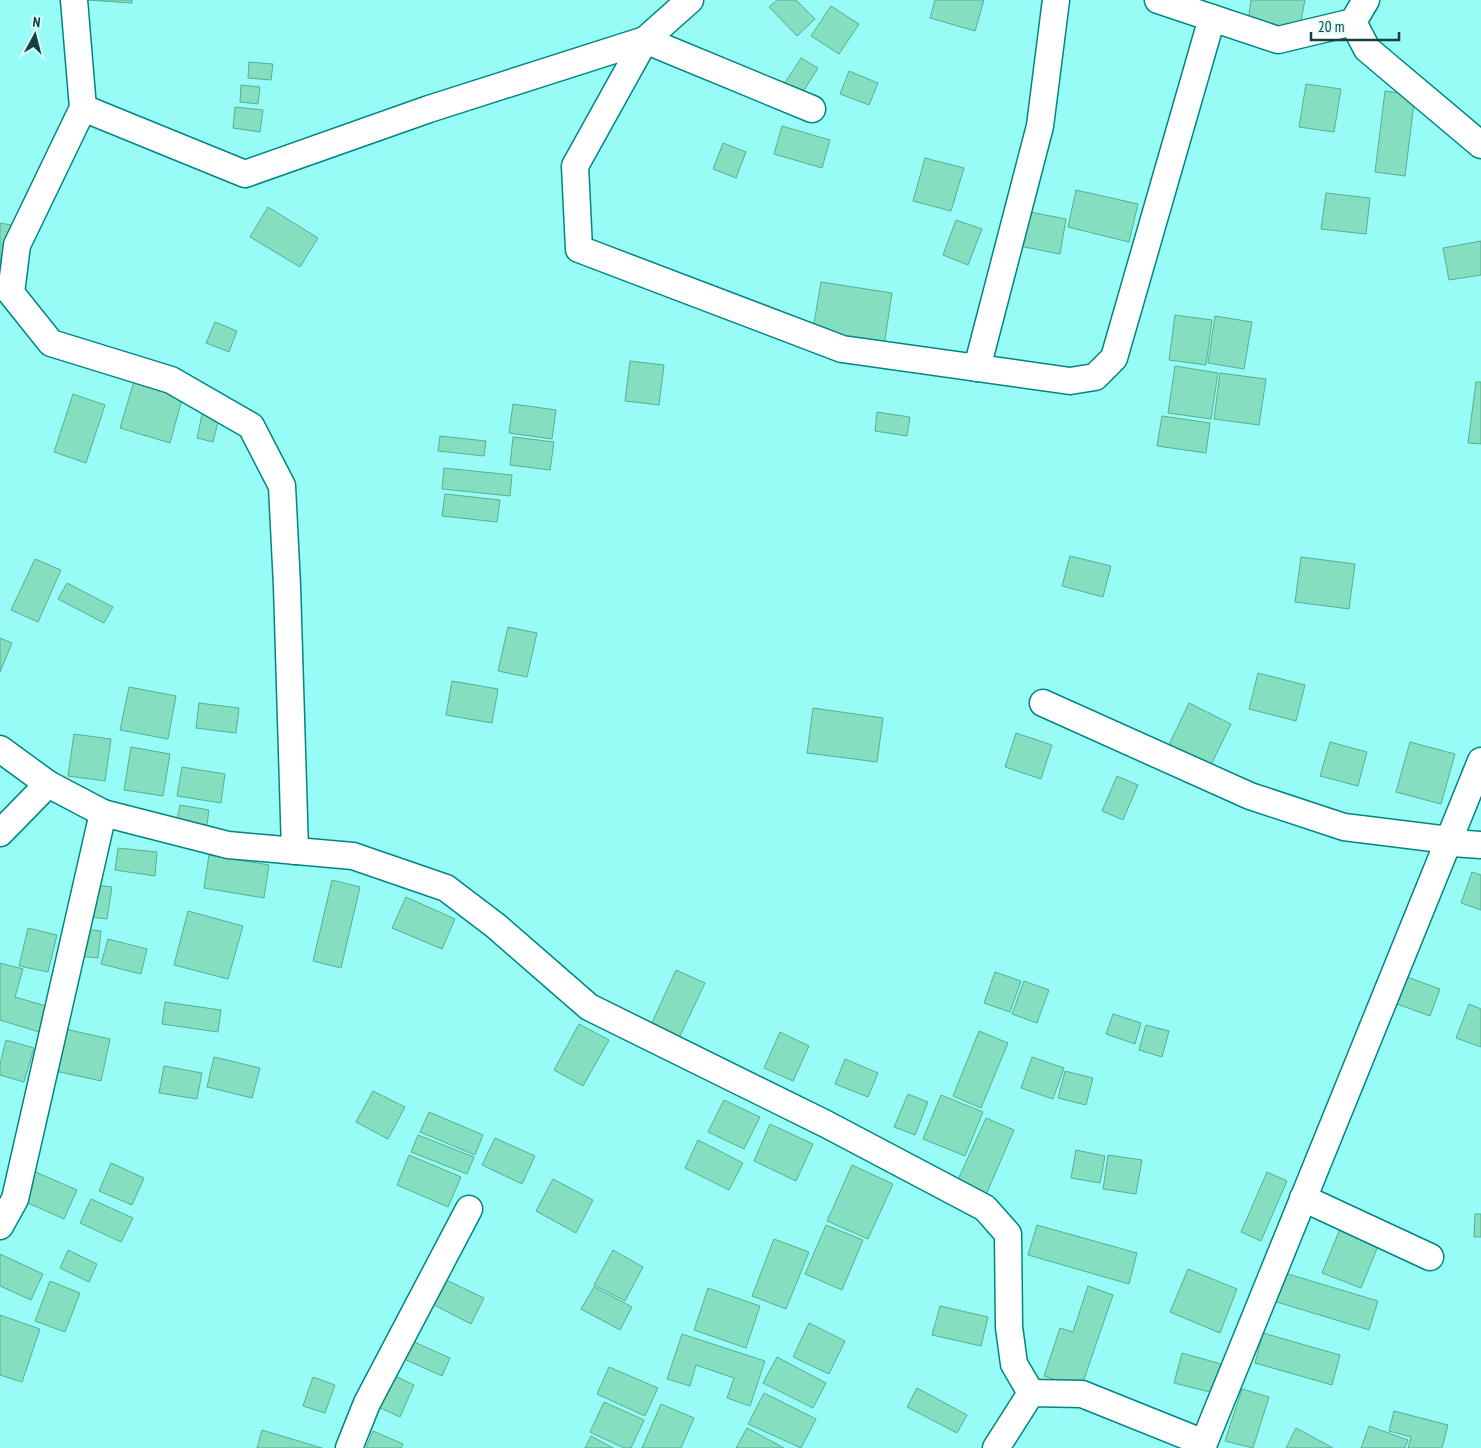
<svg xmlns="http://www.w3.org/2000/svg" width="1481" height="1448" font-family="'PT Sans Narrow',sans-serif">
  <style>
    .building { fill: #86dec0; stroke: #57af93 }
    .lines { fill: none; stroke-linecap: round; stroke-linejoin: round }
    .minor-casing { stroke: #028580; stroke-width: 29 }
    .minor { stroke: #fff; stroke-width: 26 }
  </style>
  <rect width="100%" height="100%" fill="#97fcf5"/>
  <g class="building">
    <path d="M87 0H132V3Z"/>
    <path d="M777 0H796L815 19 797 36 769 7Z"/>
    <path d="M935 0H984L975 31 930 18Z"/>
    <path d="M1251 0H1305L1299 31 1248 22Z"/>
    <path d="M831 6 859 24 839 54 811 36Z"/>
    <path d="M801 58 818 68 801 95 784 84Z"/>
    <path d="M249 62 273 64 271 80 248 78Z"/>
    <path d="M849 71 878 83 869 105 840 94Z"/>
    <path d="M1306 84 1341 89 1334 132 1299 127Z"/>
    <path d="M241 85 260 87 258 104 240 102Z"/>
    <path d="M1385 91 1415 95 1405 176 1375 172Z"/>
    <path d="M235 107 263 110 260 132 233 128Z"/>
    <path d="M782 126 830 140 822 168 774 154Z"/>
    <path d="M723 143 746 152 736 178 713 169Z"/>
    <path d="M925 158 964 168 951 211 913 201Z"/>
    <path d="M1076 190 1138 204 1129 242 1068 227Z"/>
    <path d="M1326 193 1370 198 1366 234 1321 229Z"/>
    <path d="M268 207 318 238 300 267 250 237Z"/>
    <path d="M1020 210 1066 219 1060 254 1014 245Z"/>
    <path d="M956 220 982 229 968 265 943 255Z"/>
    <path d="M0 223 11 225 4 263H0Z"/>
    <path d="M1481 241V275L1449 280 1443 248Z"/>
    <path d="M821 282 892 293 884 346 812 335Z"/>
    <path d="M1175 315 1212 320 1206 365 1169 360Z"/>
    <path d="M1215 316 1252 322 1244 369 1208 363Z"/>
    <path d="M215 322 237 331 229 352 206 343Z"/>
    <path d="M630 361 664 365 659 405 625 401Z"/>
    <path d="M1175 366 1218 373 1211 419 1168 413Z"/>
    <path d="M1220 373 1266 379 1259 425 1214 419Z"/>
    <path d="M135 378 184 392 170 443 120 428Z"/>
    <path d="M1476 382H1481V444L1468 443Z"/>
    <path d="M73 394 105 405 86 463 54 452Z"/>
    <path d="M513 404 556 410 552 439 509 433Z"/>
    <path d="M203 410 220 414 213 442 197 438Z"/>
    <path d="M877 412 910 417 907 436 875 431Z"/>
    <path d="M1162 416 1210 423 1206 453 1157 446Z"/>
    <path d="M440 436 486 441 484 456 438 451Z"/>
    <path d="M513 437 554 442 550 470 510 465Z"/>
    <path d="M444 468 512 475 510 496 442 489Z"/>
    <path d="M445 494 500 500 497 522 442 516Z"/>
    <path d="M1070 556 1111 566 1103 597 1062 586Z"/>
    <path d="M1301 557 1355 564 1349 609 1295 602Z"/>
    <path d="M35 559 61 570 38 622 11 610Z"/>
    <path d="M67 583 113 607 104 623 58 599Z"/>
    <path d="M508 627 537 633 527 677 498 671Z"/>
    <path d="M0 638 12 643 0 672Z"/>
    <path d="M1258 673 1305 685 1296 721 1249 709Z"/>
    <path d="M452 681 498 689 492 723 446 715Z"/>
    <path d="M129 687 176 696 168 739 120 730Z"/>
    <path d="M199 703 239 708 236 733 196 728Z"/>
    <path d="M1189 703 1231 724 1208 771 1166 751Z"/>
    <path d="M813 708 883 718 877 762 807 753Z"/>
    <path d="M1016 733 1052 745 1041 779 1005 767Z"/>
    <path d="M74 734 111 739 105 781 68 776Z"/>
    <path d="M1330 742 1367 752 1358 786 1320 776Z"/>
    <path d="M1410 742 1455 754 1441 804 1396 792Z"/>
    <path d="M131 747 170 754 163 796 124 790Z"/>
    <path d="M182 767 225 774 221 803 177 796Z"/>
    <path d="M1117 776 1138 785 1123 820 1102 811Z"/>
    <path d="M180 805 209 810 206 831 176 826Z"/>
    <path d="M118 848 157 852 155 876 115 870Z"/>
    <path d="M209 855 269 865 264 898 204 888Z"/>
    <path d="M1472 872 1481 875V910L1461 903Z"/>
    <path d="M332 880 360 887 341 968 313 961Z"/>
    <path d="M96 885 112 887 107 919 91 917Z"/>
    <path d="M406 897 455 919 442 949 392 928Z"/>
    <path d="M188 911 243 926 228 979 174 965Z"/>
    <path d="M28 928 57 935 48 972 19 966Z"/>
    <path d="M82 929 101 931 98 958 78 956Z"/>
    <path d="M108 939 147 949 141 974 101 964Z"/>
    <path d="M0 963 23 969 15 997 46 1006 39 1032 0 1020Z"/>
    <path d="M676 970 705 983 678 1040 650 1027Z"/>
    <path d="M995 972 1021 981 1010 1012 984 1003Z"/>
    <path d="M1396 973 1440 989 1430 1016 1386 1000Z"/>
    <path d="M1024 981 1049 990 1037 1023 1012 1014Z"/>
    <path d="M165 1002 221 1010 218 1032 162 1024Z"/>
    <path d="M1469 1004 1481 1009V1047L1456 1038Z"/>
    <path d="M1113 1014 1141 1023 1135 1044 1106 1034Z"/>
    <path d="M579 1024 609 1040 583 1086 554 1070Z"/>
    <path d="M1146 1025 1169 1031 1162 1057 1139 1050Z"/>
    <path d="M65 1029 110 1039 101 1081 55 1071Z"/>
    <path d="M979 1031 1008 1043 981 1108 953 1096Z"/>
    <path d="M780 1032 809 1046 793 1081 764 1068Z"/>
    <path d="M6 1040 34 1048 24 1082 0 1075V1064Z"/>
    <path d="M214 1057 260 1068 252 1098 207 1087Z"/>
    <path d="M1032 1057 1064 1068 1053 1099 1021 1088Z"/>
    <path d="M845 1059 878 1073 868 1097 835 1084Z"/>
    <path d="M164 1066 202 1073 197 1099 159 1093Z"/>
    <path d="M1065 1071 1093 1078 1086 1105 1058 1098Z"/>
    <path d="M373 1091 405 1107 388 1139 356 1122Z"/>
    <path d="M908 1094 928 1102 915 1135 894 1127Z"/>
    <path d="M941 1095 983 1112 965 1156 923 1139Z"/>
    <path d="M724 1100 760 1117 744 1149 708 1132Z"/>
    <path d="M429 1112 483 1135 475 1155 420 1132Z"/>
    <path d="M986 1118 1014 1130 985 1197 956 1184Z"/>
    <path d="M770 1124 813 1144 796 1181 754 1161Z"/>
    <path d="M418 1135 474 1157 467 1174 411 1152Z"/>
    <path d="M495 1138 535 1156 522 1184 482 1165Z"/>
    <path d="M698 1140 743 1163 729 1190 685 1168Z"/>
    <path d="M1076 1150 1105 1156 1100 1183 1071 1178Z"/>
    <path d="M409 1155 461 1177 448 1207 397 1185Z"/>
    <path d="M1108 1155 1142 1160 1136 1194 1103 1189Z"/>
    <path d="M111 1163 144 1178 132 1205 99 1191Z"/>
    <path d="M852 1165 893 1184 868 1239 827 1221Z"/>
    <path d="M31 1170 77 1190 64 1219 19 1199Z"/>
    <path d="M1267 1172 1287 1181 1261 1241 1241 1232Z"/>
    <path d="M553 1179 593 1200 576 1233 536 1211Z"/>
    <path d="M91 1199 133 1218 121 1242 80 1223Z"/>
    <path d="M1475 1214H1481V1237H1474Z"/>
    <path d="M1342 1224 1381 1239 1361 1288 1322 1273Z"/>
    <path d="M826 1225 863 1240 842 1290 805 1274Z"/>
    <path d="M1037 1225 1137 1253 1129 1284 1028 1255Z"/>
    <path d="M774 1239 809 1252 786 1309 752 1296Z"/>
    <path d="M68 1250 97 1264 89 1282 60 1268Z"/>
    <path d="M613 1250 643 1267 625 1301 594 1285Z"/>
    <path d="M0 1254 43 1274 31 1300 0 1286Z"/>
    <path d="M1188 1269 1237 1289 1220 1333 1170 1312Z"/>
    <path d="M1278 1271 1378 1301 1369 1330 1270 1300Z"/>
    <path d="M442 1278 484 1298 471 1324 430 1303Z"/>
    <path d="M50 1281 80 1293 65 1332 35 1321Z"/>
    <path d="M1088 1286 1113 1295 1081 1388 1044 1376 1060 1328 1073 1332Z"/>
    <path d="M594 1287 632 1307 620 1330 581 1309Z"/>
    <path d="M708 1288 760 1306 746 1348 694 1330Z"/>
    <path d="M940 1306 988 1317 981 1346 932 1335Z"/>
    <path d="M0 1315 40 1329 22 1382 0 1375Z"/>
    <path d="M809 1323 845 1341 829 1374 793 1357Z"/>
    <path d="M1263 1333 1340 1355 1332 1385 1255 1363Z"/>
    <path d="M682 1334 765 1361 750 1406 727 1398 734 1378 696 1365 690 1386 667 1379Z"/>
    <path d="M403 1337 450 1358 442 1376 395 1355Z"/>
    <path d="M1182 1353 1221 1364 1214 1393 1174 1383Z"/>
    <path d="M777 1357 826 1383 813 1408 763 1383Z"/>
    <path d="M609 1367 658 1388 645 1416 597 1394Z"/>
    <path d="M389 1373 414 1385 400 1417 374 1405Z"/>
    <path d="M313 1377 335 1385 325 1413 303 1406Z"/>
    <path d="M917 1388 967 1415 957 1433 907 1407Z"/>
    <path d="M1242 1389 1269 1397 1253 1448 1225 1441Z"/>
    <path d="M764 1393 816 1419 801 1448 748 1424Z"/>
    <path d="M604 1402 644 1420 631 1448H624L590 1432Z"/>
    <path d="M661 1404 694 1418 681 1448H642Z"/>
    <path d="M1394 1411 1448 1425 1442 1448H1408L1411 1437 1389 1431Z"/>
    <path d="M1369 1426 1408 1440 1405 1448H1361Z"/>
    <path d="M747 1428 784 1448H736Z"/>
    <path d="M1296 1428 1333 1448H1286Z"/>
    <path d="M262 1430 322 1448H257Z"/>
    <path d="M373 1431 403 1444 401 1448H366Z"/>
    <path d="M591 1436 613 1448H585Z"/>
  </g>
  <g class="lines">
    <g class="minor-casing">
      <g id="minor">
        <path d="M74 0 83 108 17 245 11 293 51 343 171 380 251 426 282 486 287 586 295 851"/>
        <path d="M690 0 645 40 575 166 579 249 842 349 1070 381 1095 377 1114 358 1212 18"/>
        <path d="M1158 0 1278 40 1353 22"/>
        <path d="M1366 0 1353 22 1367 49 1481 145"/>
        <path d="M83 108 245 174 429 109 645 40 812 109"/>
        <path d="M977 368 1040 126 1056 0"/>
        <path d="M1043 703 1250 796 1344 827 1449 840 1452 843 1481 845"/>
        <path d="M0 749 48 784 103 813 228 845 353 856 446 888 496 926 589 1007 826 1124 985 1208 1008 1234 1009 1327 1014 1364 1031 1393"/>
        <path d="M0 833 48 784"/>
        <path d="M1303 1198 1430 1257"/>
        <path d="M0 1226 15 1199 103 813"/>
        <path d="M349 1448 367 1403 469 1209"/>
        <path d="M996 1448 1031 1393 1082 1394 1204 1443 1481 761"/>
      </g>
    </g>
    <use href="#minor" class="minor"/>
  </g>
  <g transform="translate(35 35) rotate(7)" stroke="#d8fdfa" stroke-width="4" paint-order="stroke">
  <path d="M0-4L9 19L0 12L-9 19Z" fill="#15413e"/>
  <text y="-8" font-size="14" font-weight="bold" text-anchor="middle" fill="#15413e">N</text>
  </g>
  <path d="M1311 32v8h88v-8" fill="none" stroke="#15413e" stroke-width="2.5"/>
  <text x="1318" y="32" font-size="15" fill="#15413e" stroke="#d8fdfa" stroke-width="4" paint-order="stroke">20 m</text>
</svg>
